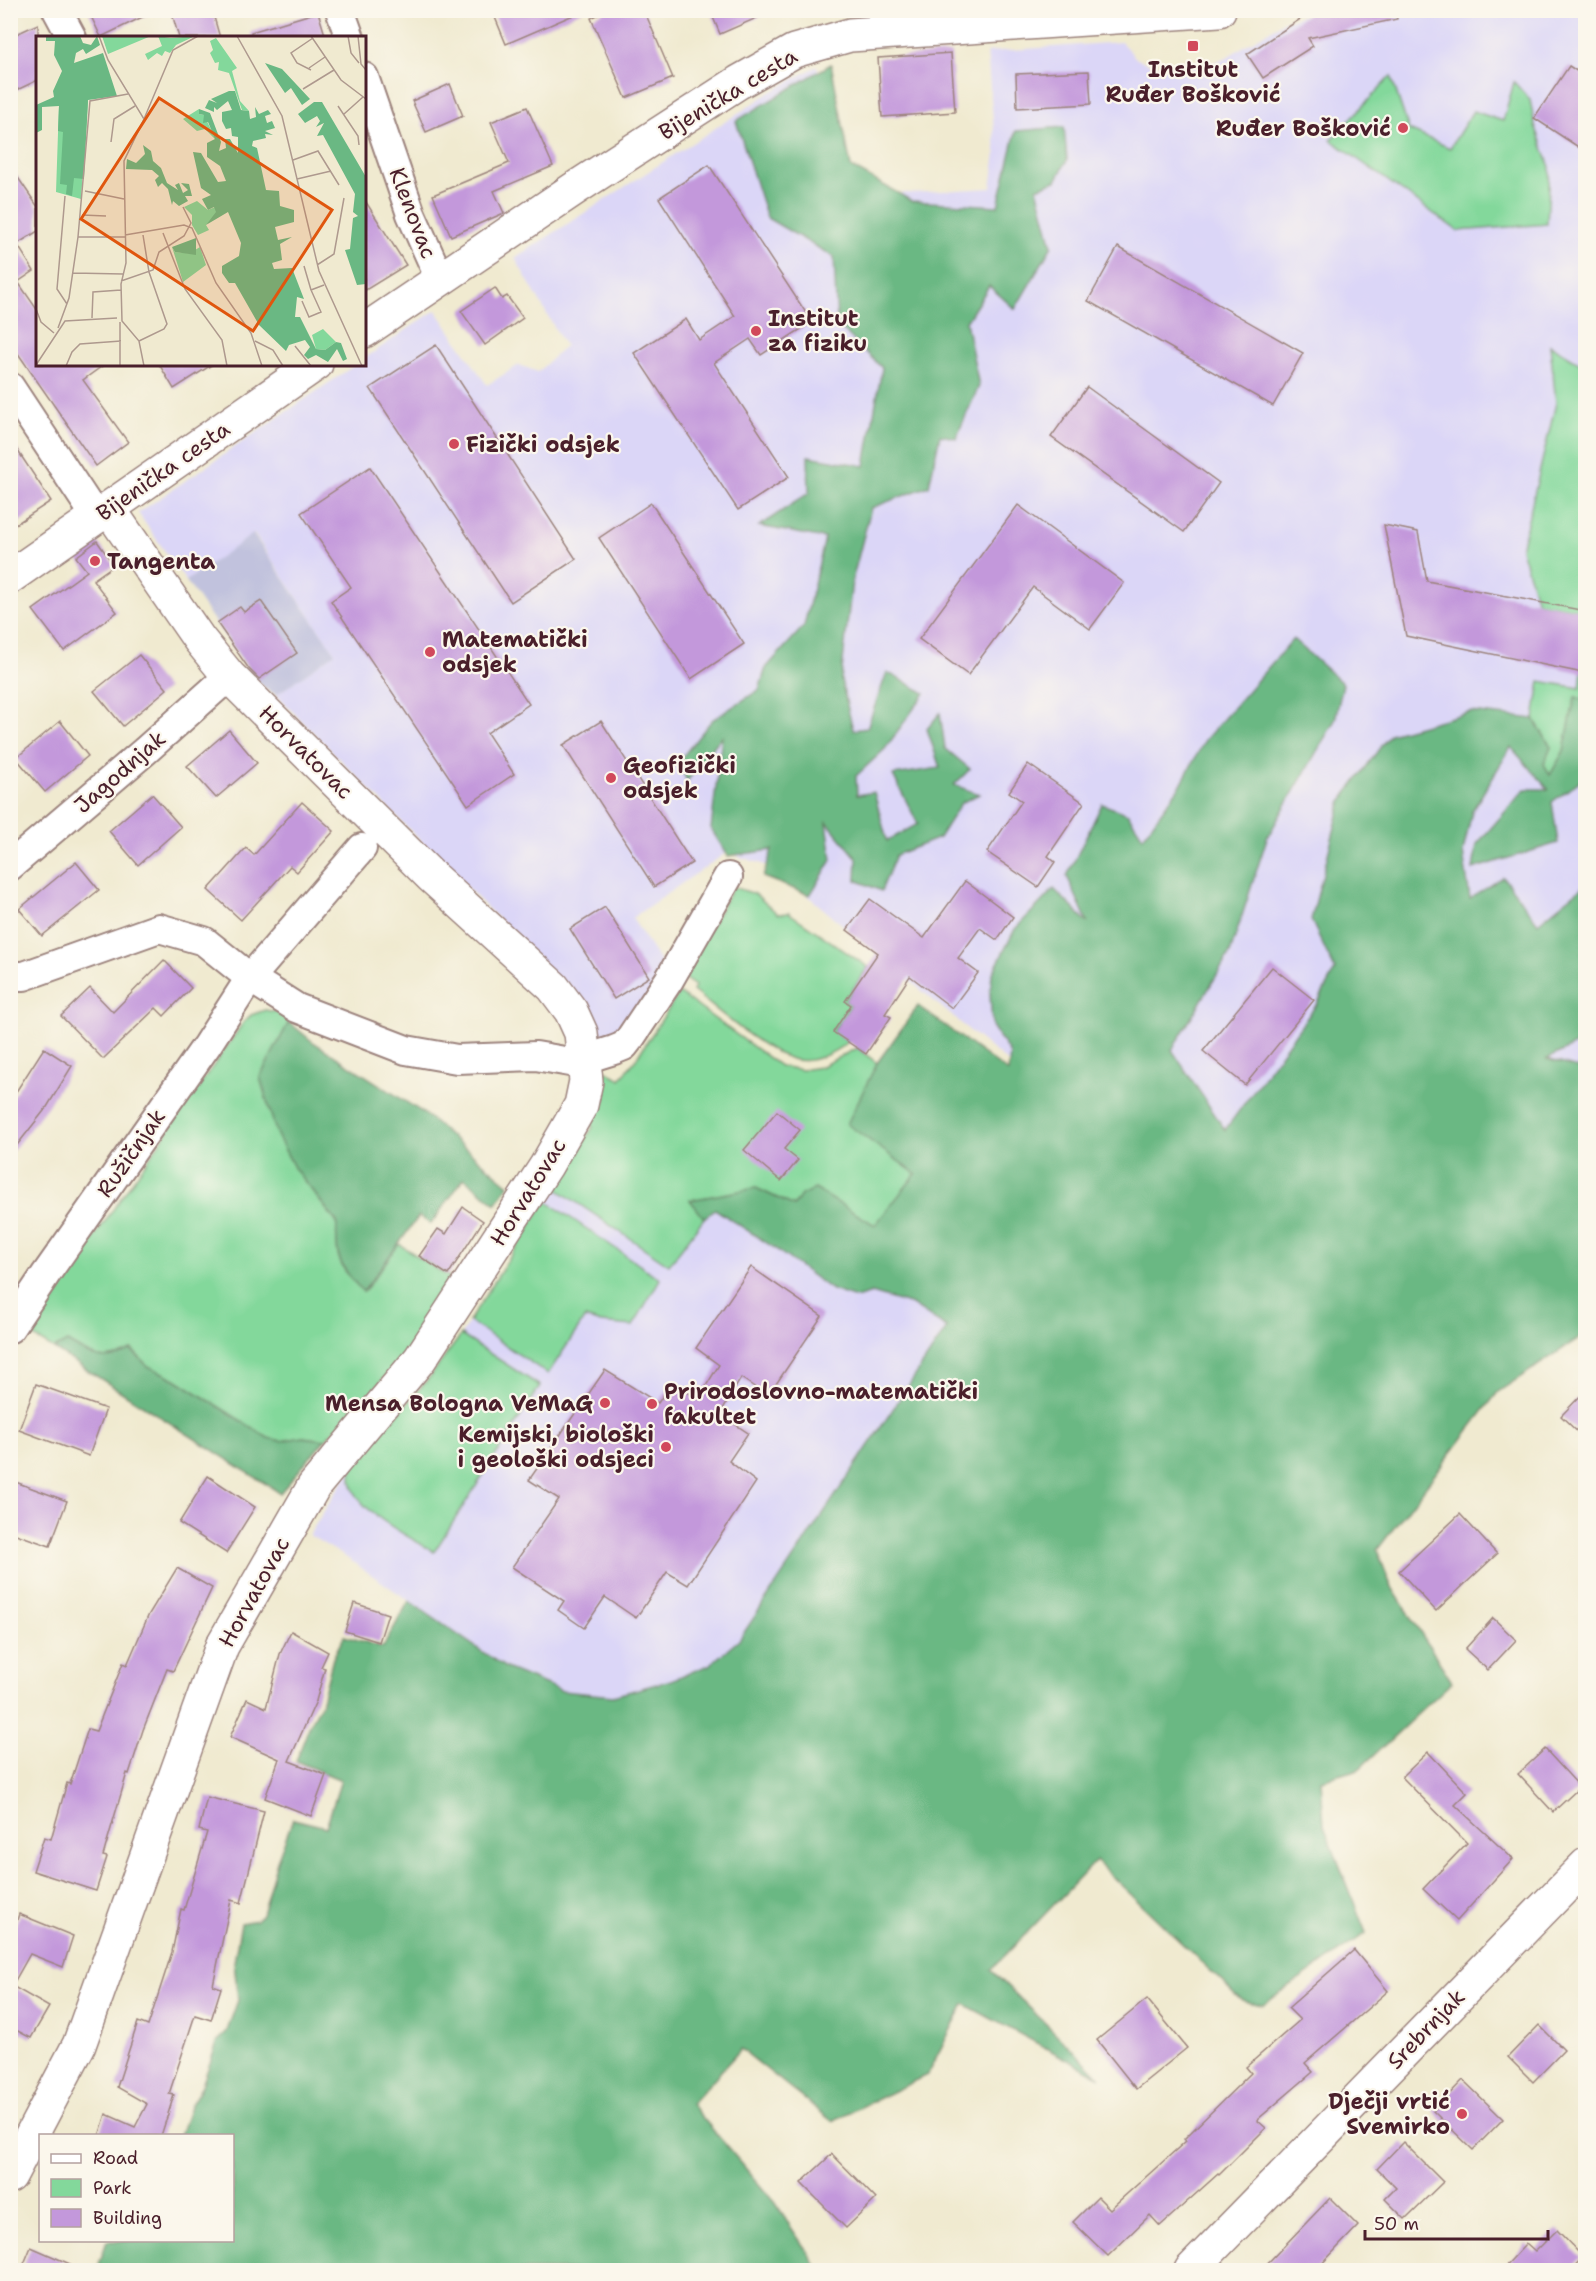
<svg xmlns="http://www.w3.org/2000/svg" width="1596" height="2281" font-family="'Shantell Sans',sans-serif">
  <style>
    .built { fill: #dbd6f7 }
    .industrial { fill: #c1c2dd }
    .green { fill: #83d89b; stroke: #667c63; stroke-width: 1.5 }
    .forest { fill: #6ab883; stroke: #5a6c57; stroke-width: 1.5 }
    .building { fill: #c398db }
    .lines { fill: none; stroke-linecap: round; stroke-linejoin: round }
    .street-casing { stroke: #9d847e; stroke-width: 32 }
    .secondary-casing { stroke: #9d847e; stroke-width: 36 }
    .street { stroke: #fff; stroke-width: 28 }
    .secondary { stroke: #fff; stroke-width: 33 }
    .poi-dot { fill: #d1495b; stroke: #fbf7ec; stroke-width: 2 }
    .labels { text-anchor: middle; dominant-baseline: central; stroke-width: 4.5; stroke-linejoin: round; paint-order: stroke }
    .poi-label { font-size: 22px; font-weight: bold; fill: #4a1f2b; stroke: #fbf7ec; text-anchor: start }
    .street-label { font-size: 22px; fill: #4a1f2b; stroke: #fbf7ec }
    .inset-road { fill: none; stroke: #ae998e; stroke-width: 1.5 }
    .view { fill: #e0560e; fill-opacity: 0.15; stroke: #e0560e; stroke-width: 3 }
    .inset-edge { fill: none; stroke: #4a1f2b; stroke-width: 3 }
  </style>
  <rect width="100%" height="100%" fill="#fbf7ec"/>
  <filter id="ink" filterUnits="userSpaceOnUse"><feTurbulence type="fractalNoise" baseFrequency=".0167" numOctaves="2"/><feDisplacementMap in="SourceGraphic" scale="12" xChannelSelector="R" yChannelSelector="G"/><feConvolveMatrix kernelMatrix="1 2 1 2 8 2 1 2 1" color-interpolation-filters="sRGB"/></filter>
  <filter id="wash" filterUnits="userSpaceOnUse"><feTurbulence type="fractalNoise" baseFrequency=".008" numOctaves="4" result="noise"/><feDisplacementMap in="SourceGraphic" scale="24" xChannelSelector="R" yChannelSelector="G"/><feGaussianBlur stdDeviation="1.35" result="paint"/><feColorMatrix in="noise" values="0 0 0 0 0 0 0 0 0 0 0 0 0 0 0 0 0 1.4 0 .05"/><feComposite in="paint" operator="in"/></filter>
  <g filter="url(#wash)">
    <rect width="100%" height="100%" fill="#f0ead0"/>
    <g class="built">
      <path d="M1317 11H1585V1251L1041 1090 778 871 760 863 726 853 632 918 665 969 628 1030 598 1040 546 967 276 695 335 653 254 534 186 581 138 513 355 365 364 364 365 358 436 310 487 385 519 365 538 372 565 346 515 258 771 92 817 66 855 192 910 193 991 188 996 153 987 52 1121 42 1137 59 1157 67 1209 65 1227 57 1283 22Z"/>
      <path d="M593 1127 705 1218 715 1209 856 1298 872 1292 912 1305 947 1328 739 1640 709 1665 671 1680 613 1696 562 1691 513 1672 344 1556 309 1535 355 1462 429 1378 461 1335Z"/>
    </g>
    <path class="industrial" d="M253 534 335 653 276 695 258 683 186 581Z"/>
    <g class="green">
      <path d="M1391 76 1409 130 1450 148 1473 111 1503 121 1514 82 1530 100 1535 125 1550 167 1547 224 1458 231 1331 140Z"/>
      <path d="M1550 345 1585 366V611L1537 602 1521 549 1556 403Z"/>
      <path d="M1585 643V700L1575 697 1564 751 1550 776 1544 764 1551 747 1534 719 1540 681 1580 688Z"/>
      <path d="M733 887 755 894 778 914 789 913 868 967 845 1001 851 1005 833 1031 848 1042C834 1053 811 1065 792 1059 765 1052 718 1010 693 991L695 986 681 976Z"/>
      <path d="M679 993 780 1066 801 1070 820 1067 857 1048 877 1063 848 1124 916 1174 875 1226 815 1189 794 1206 756 1188 691 1200 704 1218 669 1265 554 1187 593 1127 590 1121 602 1092V1079L607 1071 620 1079 634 1062Z"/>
      <path d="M265 1010 283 1013 289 1017V1022L260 1077 277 1135 295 1169 337 1223C335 1257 338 1268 364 1292L399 1244 455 1281 396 1366 325 1440 303 1437 281 1441 268 1438 175 1379 148 1366 132 1350C105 1365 90 1356 67 1342L54 1349 27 1333 243 1023 251 1015Z"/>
      <path d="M546 1201 660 1279 633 1326 601 1323 585 1318 548 1374 469 1321Z"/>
      <path d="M461 1335 540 1386 434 1552C408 1535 333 1503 355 1462L429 1378Z"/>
    </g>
    <g class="forest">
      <path d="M831 64 851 167 912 201 998 206 1016 131 1064 127 1067 160 1056 181 1037 188 1052 246 1015 309 989 286 966 322 979 386 956 438 940 435 929 486 871 508 852 581 841 680 853 730 867 728 887 672 925 693 885 749 856 776 857 795 874 792 887 841 918 824 893 775 940 768 927 729 940 713 945 748 970 769 954 785 979 794 961 803 939 838 896 855 881 891 856 880 857 858 827 822 832 860 810 895 763 877 772 850 728 856 711 829 722 736 687 781 678 762 712 720 759 690 766 668 804 626 825 538 759 526 809 493 808 456 865 466 882 368 837 324 834 257 767 218 736 121Z"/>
      <path d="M1293 639 1343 684 1335 720 1267 838 1230 953 1172 1050 1225 1130 1317 1004 1335 970 1311 920 1342 800 1390 734 1470 712 1534 719 1551 747 1544 764 1550 775 1564 751 1575 697 1585 700V774L1581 780 1552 802 1558 843 1473 869 1477 844 1525 789H1548L1511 747 1472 811 1463 852 1470 899 1503 877 1538 923 1585 885V1040L1547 1059 1577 1068 1585 1061V1334L1498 1392 1377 1550 1391 1586 1452 1682 1359 1769 1321 1780 1324 1826 1366 1933 1263 2005 1242 2001 1096 1861 991 1970 1100 2077 964 2004 927 2075 832 2121 741 2049 691 2104 774 2202 817 2266 814 2270H97L107 2241 232 2240V2136L180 2135 191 2104 201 2088 217 2043 227 2031 238 2000 234 1962 241 1923 256 1920 262 1914 277 1861 293 1819 326 1827 341 1780 296 1761 310 1724 321 1704 333 1658 344 1636 383 1647 409 1601 506 1668 562 1691 613 1696 671 1680 709 1665 739 1640 947 1328 912 1305 872 1293 856 1298 832 1290 770 1245 715 1209 704 1218 690 1200 756 1188 794 1206 801 1195 815 1189 875 1225 916 1174 847 1124 877 1063 918 1006 1008 1072 1010 1054 992 1026 990 993 992 975 1015 929 1054 889 1088 923 1067 876 1102 804 1128 814 1143 837 1180 786 1205 740Z"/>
      <path d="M289 1022 313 1042 422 1112 509 1185 496 1204 464 1178 431 1224 419 1216 363 1292C339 1265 335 1259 337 1222L295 1169 277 1135 260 1077Z"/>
      <path d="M67 1342C90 1356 105 1365 131 1350L148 1366 175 1379 268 1438 281 1441 303 1437 325 1440 280 1493 54 1349Z"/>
    </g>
    <g id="blocks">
      <g class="building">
        <path d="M88 10H157L101 37Z"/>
        <path d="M171 10H212L220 38H179Z"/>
        <path d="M492 10H585L506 44Z"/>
        <path d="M608 10H644L673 78 626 98 591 18Z"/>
        <path d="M710 10H775L720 34Z"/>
        <path d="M1314 10H1396L1397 19 1308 38 1313 46 1263 78 1247 54Z"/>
        <path d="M318 12 326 38H252L251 32Z"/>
        <path d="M38 24V80L17 90 10 77V37Z"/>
        <path d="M951 53 955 112 882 117 878 58Z"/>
        <path d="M1569 66 1586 77V152L1534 118Z"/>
        <path d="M1089 71 1091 104 1017 108 1016 74Z"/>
        <path d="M450 84 463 116 426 132 412 101Z"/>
        <path d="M527 107 553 166 494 191 504 213 451 236 433 195 509 163 491 122Z"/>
        <path d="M709 165 812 322 761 355 750 339 714 363 789 477 738 510 634 353 686 319 699 340 735 316 659 198Z"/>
        <path d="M10 166 38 207V231L17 244 34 271 18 282 38 311V364H105L83 380 128 442 96 466 10 342Z"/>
        <path d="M364 199 406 265 364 291Z"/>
        <path d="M1118 247 1303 353 1273 406 1088 301Z"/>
        <path d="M495 288 502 299 507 296 523 318 485 345 461 311Z"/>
        <path d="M436 345 576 559 511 602 370 388Z"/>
        <path d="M159 364H213L174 389Z"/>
        <path d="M1087 387 1219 483 1184 532 1051 437Z"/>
        <path d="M10 439 51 501 10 528Z"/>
        <path d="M370 467 529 704 487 733 514 774 468 805 331 601 351 587 301 513Z"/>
        <path d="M651 503 744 644 691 679 599 538Z"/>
        <path d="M1018 505 1124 583 1090 629 1033 587 968 675 919 639Z"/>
        <path d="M1384 525 1418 532 1427 581 1586 611 1583 673 1406 636Z"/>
        <path d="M97 541 114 565 93 580 117 612 64 651 33 610 87 571 76 557Z"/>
        <path d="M261 601 297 653 259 679 249 669 217 623 240 607 244 612Z"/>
        <path d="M139 655 167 689 123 726 94 691Z"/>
        <path d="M60 721 88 756 45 792 16 758Z"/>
        <path d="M601 721 692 863 654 887 563 745Z"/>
        <path d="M229 730 257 763 216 798 187 766Z"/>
        <path d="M1028 764 1084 803 1048 856 1055 862 1038 887 987 852 1022 801 1009 792Z"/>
        <path d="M152 794 181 827 138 865 109 831Z"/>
        <path d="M302 802 334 831 297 872 290 866 241 920 208 890 246 848 254 855Z"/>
        <path d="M76 862 99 890 42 936 19 909Z"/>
        <path d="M965 881 1013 917 997 940 980 928 958 958 978 973 952 1008 910 976 885 1014 891 1017 866 1054 833 1032 851 1005 845 1001 878 953 847 930 870 899 924 938Z"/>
        <path d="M605 907 649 977 614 999 570 929Z"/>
        <path d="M164 960 191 988 164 1016 156 1008 103 1059 61 1016 90 988 113 1012Z"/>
        <path d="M1272 967 1314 1000 1245 1085 1203 1051Z"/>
        <path d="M44 1048 72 1066 47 1107 10 1154V1101Z"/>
        <path d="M777 1111 800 1130 784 1149 798 1160 781 1181 744 1150Z"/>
        <path d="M463 1207 483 1221 448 1275 419 1256 438 1229 446 1234Z"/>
        <path d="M751 1267 822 1316 768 1396 741 1378 720 1414 748 1433 729 1461 756 1482 688 1585 667 1572 636 1618 605 1597 584 1628 558 1610 564 1601 512 1567 559 1499 529 1480 605 1370 658 1403 672 1382 698 1399 719 1365 696 1348Z"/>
        <path d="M36 1384 106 1409 89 1456 19 1430Z"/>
        <path d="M1586 1390V1440L1561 1416Z"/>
        <path d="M208 1476 255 1507 226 1553 179 1523Z"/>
        <path d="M10 1480 67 1501 50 1546 10 1532Z"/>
        <path d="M1460 1514 1497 1554 1436 1611 1399 1571Z"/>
        <path d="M177 1568 212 1588 173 1671 167 1669 143 1730 129 1774 127 1773 103 1856 107 1857 96 1891 33 1871 44 1837 51 1839 67 1783 70 1784 88 1729 96 1731 123 1663 127 1665 149 1614Z"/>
        <path d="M354 1603 388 1614 379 1642 345 1631Z"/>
        <path d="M1493 1618 1516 1640 1488 1670 1465 1649Z"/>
        <path d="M291 1631 328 1652 321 1667 325 1668 316 1701 289 1761 326 1775 311 1816 265 1798 279 1759 230 1737 247 1699 266 1708 280 1654Z"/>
        <path d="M1545 1749 1580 1787 1553 1812 1518 1774Z"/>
        <path d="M1428 1752 1467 1793 1455 1805 1513 1859 1457 1921 1423 1889 1467 1843 1402 1777Z"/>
        <path d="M207 1797 264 1811 241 1903 231 1900 213 1985 221 1988 211 2020 195 2015 169 2094 174 2095 161 2136H99L106 2114 135 2127 147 2104 117 2087 138 2022 148 2026 172 1952 181 1909 184 1910 207 1832 199 1830Z"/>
        <path d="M19 1914 73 1936 63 1967 30 1954 12 1986 49 2007 31 2038 10 2027V1941Z"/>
        <path d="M1354 1950 1388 1991 1305 2063 1313 2072 1257 2120 1266 2128 1219 2175 1218 2174 1160 2226 1150 2215 1108 2256 1073 2222 1098 2197 1110 2209 1186 2141 1184 2139 1251 2073 1246 2067 1300 2020 1288 2008Z"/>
        <path d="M1147 1999 1187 2048 1136 2089 1097 2040Z"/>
        <path d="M1539 2025 1564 2050 1533 2082 1508 2057Z"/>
        <path d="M1463 2080 1503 2119 1473 2150 1433 2111Z"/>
        <path d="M1403 2142 1443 2182 1405 2219 1385 2199 1396 2188 1377 2169Z"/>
        <path d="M832 2154 876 2199 846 2228 801 2183Z"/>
        <path d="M1330 2198 1358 2226 1315 2271H1260Z"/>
        <path d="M1557 2230 1583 2257 1570 2271H1501L1526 2244 1535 2252Z"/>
        <path d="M31 2247 86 2271H21Z"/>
      </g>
    </g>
  </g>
  <g filter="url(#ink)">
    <use href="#blocks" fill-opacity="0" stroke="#9d847e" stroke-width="1.5"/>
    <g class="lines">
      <g class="street-casing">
        <g id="street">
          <path d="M57 10 72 38"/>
          <path d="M340 10 350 38"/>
          <path d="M364 77 411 214 440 279"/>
          <path d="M10 387 96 517"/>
          <path d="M10 866 145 751 229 676"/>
          <path d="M10 976H24L159 928 204 941 250 978 297 1008 406 1050 457 1059 536 1056 570 1062 585 1059 614 1050 624 1046 631 1037 669 980 728 877"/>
          <path d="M10 1328 46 1274 207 1045 250 978 362 848"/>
        </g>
      </g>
      <g class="secondary-casing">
        <g id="secondary">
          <path d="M364 331 574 189 739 82 794 51 850 35 1219 10"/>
          <path d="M10 577 316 364"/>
          <path d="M10 2176 79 2045 222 1646 314 1486 420 1359 546 1166 581 1105 586 1081 581 1033 571 1011 553 987 432 877 229 676 199 639 109 509"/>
          <path d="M1191 2270 1586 1865"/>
        </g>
      </g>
      <use href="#street" class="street"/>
      <use href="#secondary" class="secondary"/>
    </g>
  </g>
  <g class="poi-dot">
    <rect x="1187" y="40" width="12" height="12" rx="3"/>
    <circle cx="1403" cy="128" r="6"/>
    <circle cx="756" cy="331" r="6"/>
    <circle cx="454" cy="444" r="6"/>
    <circle cx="95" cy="561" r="6"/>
    <circle cx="430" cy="652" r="6"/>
    <circle cx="611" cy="778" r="6"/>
    <circle cx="605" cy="1403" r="6"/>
    <circle cx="652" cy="1404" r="6"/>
    <circle cx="666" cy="1447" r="6"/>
    <circle cx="1462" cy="2114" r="6"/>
  </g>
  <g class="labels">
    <g class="poi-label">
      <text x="1193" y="69" text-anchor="middle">Institut<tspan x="1193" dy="25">Ruđer Bošković</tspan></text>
      <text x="1391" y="128" text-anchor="end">Ruđer Bošković</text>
      <text x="768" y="318">Institut<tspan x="768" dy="25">za fiziku</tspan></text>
      <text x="466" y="444">Fizički odsjek</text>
      <text x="107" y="561">Tangenta</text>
      <text x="442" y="639">Matematički<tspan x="442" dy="25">odsjek</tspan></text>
      <text x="623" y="765">Geofizički<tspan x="623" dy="25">odsjek</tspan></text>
      <text x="664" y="1391">Prirodoslovno-matematički<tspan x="664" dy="25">fakultet</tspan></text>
      <text x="593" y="1403" text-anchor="end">Mensa Bologna VeMaG</text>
      <text x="654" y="1434" text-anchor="end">Kemijski, biološki<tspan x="654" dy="25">i geološki odsjeci</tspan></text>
      <text x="1450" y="2101" text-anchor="end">Dječji vrtić<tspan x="1450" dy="25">Svemirko</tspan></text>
    </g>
    <g class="street-label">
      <text transform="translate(728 94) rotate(-31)">Bijenička cesta</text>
      <text transform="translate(413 213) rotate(69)">Klenovac</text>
      <text transform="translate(163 471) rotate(-35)">Bijenička cesta</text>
      <text transform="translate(306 752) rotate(45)">Horvatovac</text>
      <text transform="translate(120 772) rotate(-41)">Jagodnjak</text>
      <text transform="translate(131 1153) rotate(-55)">Ružičnjak</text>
      <text transform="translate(528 1192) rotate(-58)">Horvatovac</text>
      <text transform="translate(254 1592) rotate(-61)">Horvatovac</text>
      <text transform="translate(1426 2029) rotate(-46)">Srebrnjak</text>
    </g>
  </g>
  <g transform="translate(36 36)">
    <rect width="330" height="330" fill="#f0ead0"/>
    <path d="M66 0H115L72 18ZM122 0 135 2 159 0 140 9 134 17 129 15 126 20 121 17 112 24 109 18 126 10ZM180 2 201 32 196 35 204 65 213 75 206 74 193 37 182 34 183 26 179 27 174 17 177 14 174 5ZM52 65 45 163 20 156 23 68ZM163 73V78L168 79 180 104 169 93 161 95 147 83ZM161 165 172 174 179 171 181 177 170 189 173 194 162 199 156 189V179L148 171ZM136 211 139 216 160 218 159 214 164 211 170 229 147 246ZM287 293 300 306 289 314 280 313 276 299Z" fill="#83d89b"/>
    <path d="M10 0H44L47 7 55 9 61 0 64 9 50 18 47 13 40 17 38 27 67 17 81 60 52 64 48 143 38 142 36 160 30 158 31 149 24 148 27 96 22 95 23 70 6 71V94L0 97V69L18 61 17 55 26 35 18 19 19 5H10ZM229 27 246 33 274 63 266 69 255 52 249 57ZM193 55H199L205 74 213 75 214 83 220 81 219 71 223 78 232 74 235 78 229 80 231 87 236 85 239 92 229 95 237 99 229 98 230 102 217 105 216 110 221 112 230 154 243 155 244 170 258 174V186L239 191 242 204 256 201 244 208 246 224 236 227 238 233 256 232 268 263 261 261 259 281H264L280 313 289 314 300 306 305 307 311 323 307 325 301 313 292 326 280 319 272 323 268 319 274 311 269 304 253 309 250 315 223 289 199 247H193L186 237V230L203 220 205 207 192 176 170 189 180 176 178 171 172 174 166 163 175 159 165 152 157 116 165 117 182 146 190 145 184 130 171 121V107L179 103 172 86 167 87 168 79 163 78V73L174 77 185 106 183 115 190 112 189 103H194L202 117V101L196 100 195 92 190 93 186 85V76L196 74 192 65 181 74 178 71V76L169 72 173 64 181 67 175 63ZM278 66H286L330 141V248L321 249 309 214 314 213 317 182 322 180 317 176 319 158 287 99 281 100 288 87 280 91 284 85 281 80 269 87 262 78ZM107 109 115 115 117 125 125 132 131 147 142 154 139 149 143 147 147 157 152 154 145 147 153 148 156 160H149L152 165 143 170 137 165 136 169 132 153 126 147 122 151 119 144 123 140 116 134 90 133 91 123 100 127 109 118ZM160 202V219L139 216 136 211Z" fill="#6ab883"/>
    <path class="inset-road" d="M63 0 72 24 108 83 88 125 90 227 85 248 86 285 103 305 108 330M201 0 246 80 283 235 326 330M275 0 305 44 330 63M312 0 315 17 323 27M322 0 325 28 330 34M273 32 289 21M275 34 261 27 255 17 277 2M267 53 298 34M302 70 322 100 323 109M308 78 327 61M108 83 137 14 162 0M75 106 78 83 99 70M257 124 282 115 303 149M261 143 295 135M0 147V233M49 155 88 163M29 160 21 253 31 268M46 179 70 180M127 197 149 253 186 304 191 330M89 199 148 189 156 192 180 247 215 297 226 330M42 201H89M281 229 298 218 308 162M268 230 275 254M37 237 87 238M85 245 117 234 123 216 148 200 155 187 147 171M266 265 273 281 285 276 275 254 288 249M0 273 5 286 18 297M56 282 57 256 85 254M22 292 33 262 42 201 54 65 92 58M103 305 128 293 131 288 113 236 107 199M219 305 237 314 247 330M259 310 275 330M0 329 29 285 81 282M30 330 36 316 44 308 85 305M84 330V286"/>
    <path class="view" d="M123 62 296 174 217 295 45 183Z"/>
    <rect width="330" height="330" class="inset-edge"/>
  </g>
  <rect width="1596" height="2281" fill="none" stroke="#fbf7ec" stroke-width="36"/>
  <rect x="39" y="2134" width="195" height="108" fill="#fbf7ec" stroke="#b4a19f" stroke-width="1.5"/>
  <rect x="51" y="2154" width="30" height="9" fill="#ffffff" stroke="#b4a19f" stroke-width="1.5"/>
  <text x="93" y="2164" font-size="18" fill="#4a1f2b">Road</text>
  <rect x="51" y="2179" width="30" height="18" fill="#83d89b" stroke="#b4a19f" stroke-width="1.5"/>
  <text x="93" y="2194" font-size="18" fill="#4a1f2b">Park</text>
  <rect x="51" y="2209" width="30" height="18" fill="#c398db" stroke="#b4a19f" stroke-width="1.5"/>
  <text x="93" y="2224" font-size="18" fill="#4a1f2b">Building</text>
  <path d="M1365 2230v9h183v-9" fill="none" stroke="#4a1f2b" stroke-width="3"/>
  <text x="1374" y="2230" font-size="18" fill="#4a1f2b" stroke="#fbf7ec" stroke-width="4.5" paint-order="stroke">50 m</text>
</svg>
